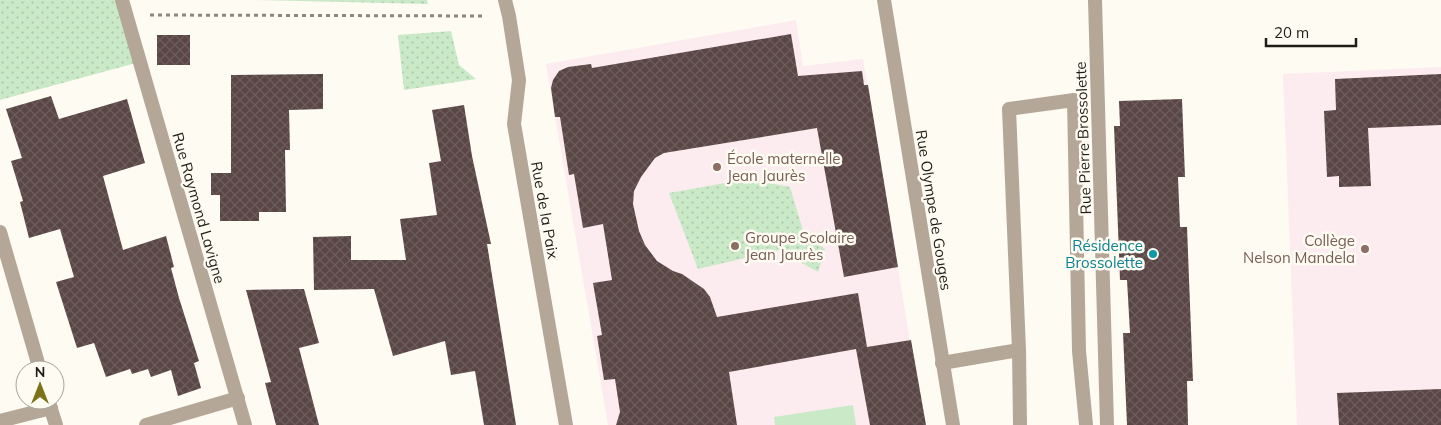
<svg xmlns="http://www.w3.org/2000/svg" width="1441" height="425" font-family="Mulish,sans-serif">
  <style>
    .education { fill: #fcecf0 }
    .grass { fill: url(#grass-dots) }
    .pitch { fill: #cae9c7 }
    .building { fill: url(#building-cross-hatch) }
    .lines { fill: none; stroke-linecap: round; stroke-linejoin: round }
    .path { stroke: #8c8881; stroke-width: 3; stroke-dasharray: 4 4; stroke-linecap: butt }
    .service { stroke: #b5a797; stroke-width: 14 }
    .minor { stroke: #b5a797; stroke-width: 14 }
    .tertiary { stroke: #b5a797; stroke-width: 14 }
    .education-dot { fill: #8d6e63; stroke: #fefbf3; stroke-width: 2 }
    .culture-dot { fill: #0f9aa8; stroke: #fefbf3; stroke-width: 2 }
    .labels { text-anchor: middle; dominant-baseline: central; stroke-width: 5; stroke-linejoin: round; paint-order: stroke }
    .street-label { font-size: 15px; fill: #201c16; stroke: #fefbf3 }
    .education-label { font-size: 15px; fill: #785e54; stroke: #fefbf3; text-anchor: start }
    .culture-label { font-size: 15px; fill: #0d838f; stroke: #fefbf3; text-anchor: end }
  </style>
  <defs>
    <pattern id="grass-dots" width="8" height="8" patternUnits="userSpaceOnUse" patternTransform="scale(1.25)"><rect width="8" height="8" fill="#cae9c7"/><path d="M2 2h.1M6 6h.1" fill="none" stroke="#adc7aa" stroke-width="1.8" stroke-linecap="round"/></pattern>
    <pattern id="building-cross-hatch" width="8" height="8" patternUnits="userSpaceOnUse" patternTransform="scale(1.25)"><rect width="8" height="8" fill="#594645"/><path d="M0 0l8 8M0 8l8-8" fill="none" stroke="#6d5d5c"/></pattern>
  </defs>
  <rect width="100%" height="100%" fill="#fefbf3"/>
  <g class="education">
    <path d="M796 20 803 66 863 59 924 425H608L546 64Z"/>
    <path d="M1441 67V425H1297L1283 74Z"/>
  </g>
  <g class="grass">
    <path d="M0 0H116L136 63 0 100Z"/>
    <path d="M256 0H427L428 4Z"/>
    <path d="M451 31 459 65 476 79 404 90 398 35Z"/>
    <path d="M748 179 790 187 804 234 825 249 818 272 779 250 698 269 669 193Z"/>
  </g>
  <path class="pitch" d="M853 405 856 425H775L774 417Z"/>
  <g class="building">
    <path d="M791 34 798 76 862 71 864 85H868L898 267 844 277 817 128 664 153 655 158 641 177 634 191 633 204 639 231 645 245 657 261 673 271 682 274 704 289 710 297 717 317 858 293 867 347 911 340 926 425H870L856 349 729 372 737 425H616L620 412 615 379 604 380 597 336 602 335 593 283 612 280 603 224 583 228 574 174 569 175 560 117H555L551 88 553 80 559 71 568 67 591 64 592 68Z"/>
    <rect x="157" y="35" width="33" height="30"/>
    <path d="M323 74V109L289 110 290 150H285L286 212H259V221H220V195H211V173H231V75Z"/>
    <path d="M1441 74V125L1368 128 1371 186 1339 187V176L1327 177 1324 111 1336 110 1335 79Z"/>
    <path d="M51 96 59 119 127 99 145 163 103 176 123 250 166 236 174 267 171 268 179 298 199 361 194 363 201 388 178 396 171 370 151 377 148 369 132 374 130 369 106 377 94 343 77 348 56 282 74 277 60 229 29 238 20 202 23 201 11 161 22 158 6 109Z"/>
    <path d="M1182 99 1185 177H1178L1180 227H1187L1193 381H1187L1188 425H1127L1123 333H1130L1127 280H1120L1114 126H1120L1119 101Z"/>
    <path d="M464 105 472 156 491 244H487L516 425H484L475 371 451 375 445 341 393 356 374 289 314 290 313 237 351 236V260H406L400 219 437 215 429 163 441 161 432 110Z"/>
    <path d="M304 289 319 343 299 348 319 425H276L265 383 271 382 246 290Z"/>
    <path d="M1441 389V425H1339L1337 393Z"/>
  </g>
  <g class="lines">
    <path class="path" d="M150 15 486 16"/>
    <g class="service">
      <path d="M942 363 1019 350"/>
      <path d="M1020 425 1019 350 1009 109 1074 100 1079 351 1086 425"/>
    </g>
    <g class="minor">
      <path d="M122 0 245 425"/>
      <path d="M505 0 509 16 519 80 514 124 566 425"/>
      <path d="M884 0 953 425"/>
      <path d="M1095 0 1107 425"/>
      <path d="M0 421 51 408"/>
      <path d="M146 425 238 398"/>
    </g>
    <g class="tertiary">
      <path d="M0 232 40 370"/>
      <path d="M48 400 56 425"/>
    </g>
  </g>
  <g class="education-dot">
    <circle cx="717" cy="167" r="5"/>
    <circle cx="735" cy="246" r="5"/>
    <circle cx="1365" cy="249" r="5"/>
  </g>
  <circle class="culture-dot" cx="1153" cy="254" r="5"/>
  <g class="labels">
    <g class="street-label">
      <text transform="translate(1083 138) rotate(-92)">Rue Pierre Brossolette</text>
      <text transform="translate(199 208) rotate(74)">Rue Raymond Lavigne</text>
      <text transform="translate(545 210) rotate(80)">Rue de la Paix</text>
      <text transform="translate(934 210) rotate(81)">Rue Olympe de Gouges</text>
    </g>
    <g class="education-label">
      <text x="727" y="158">École maternelle<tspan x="727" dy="17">Jean Jaurès</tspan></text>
      <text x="745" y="237">Groupe Scolaire<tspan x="745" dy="17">Jean Jaurès</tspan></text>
      <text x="1355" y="240" text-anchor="end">Collège<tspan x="1355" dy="17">Nelson Mandela</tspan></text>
    </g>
    <g class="culture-label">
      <text x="1143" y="245">Résidence<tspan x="1143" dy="17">Brossolette</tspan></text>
    </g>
  </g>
  <g transform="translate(40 385)"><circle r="24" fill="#fefbf3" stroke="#a5a29b"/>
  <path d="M0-4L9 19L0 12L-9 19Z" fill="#7b7315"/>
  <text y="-8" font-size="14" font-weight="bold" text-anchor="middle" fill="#201c16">N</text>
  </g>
  <path d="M1266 38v8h90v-8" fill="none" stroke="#201c16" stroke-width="2.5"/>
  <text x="1274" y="38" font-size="15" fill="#201c16" stroke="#fefbf3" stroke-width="4" paint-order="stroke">20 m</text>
</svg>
